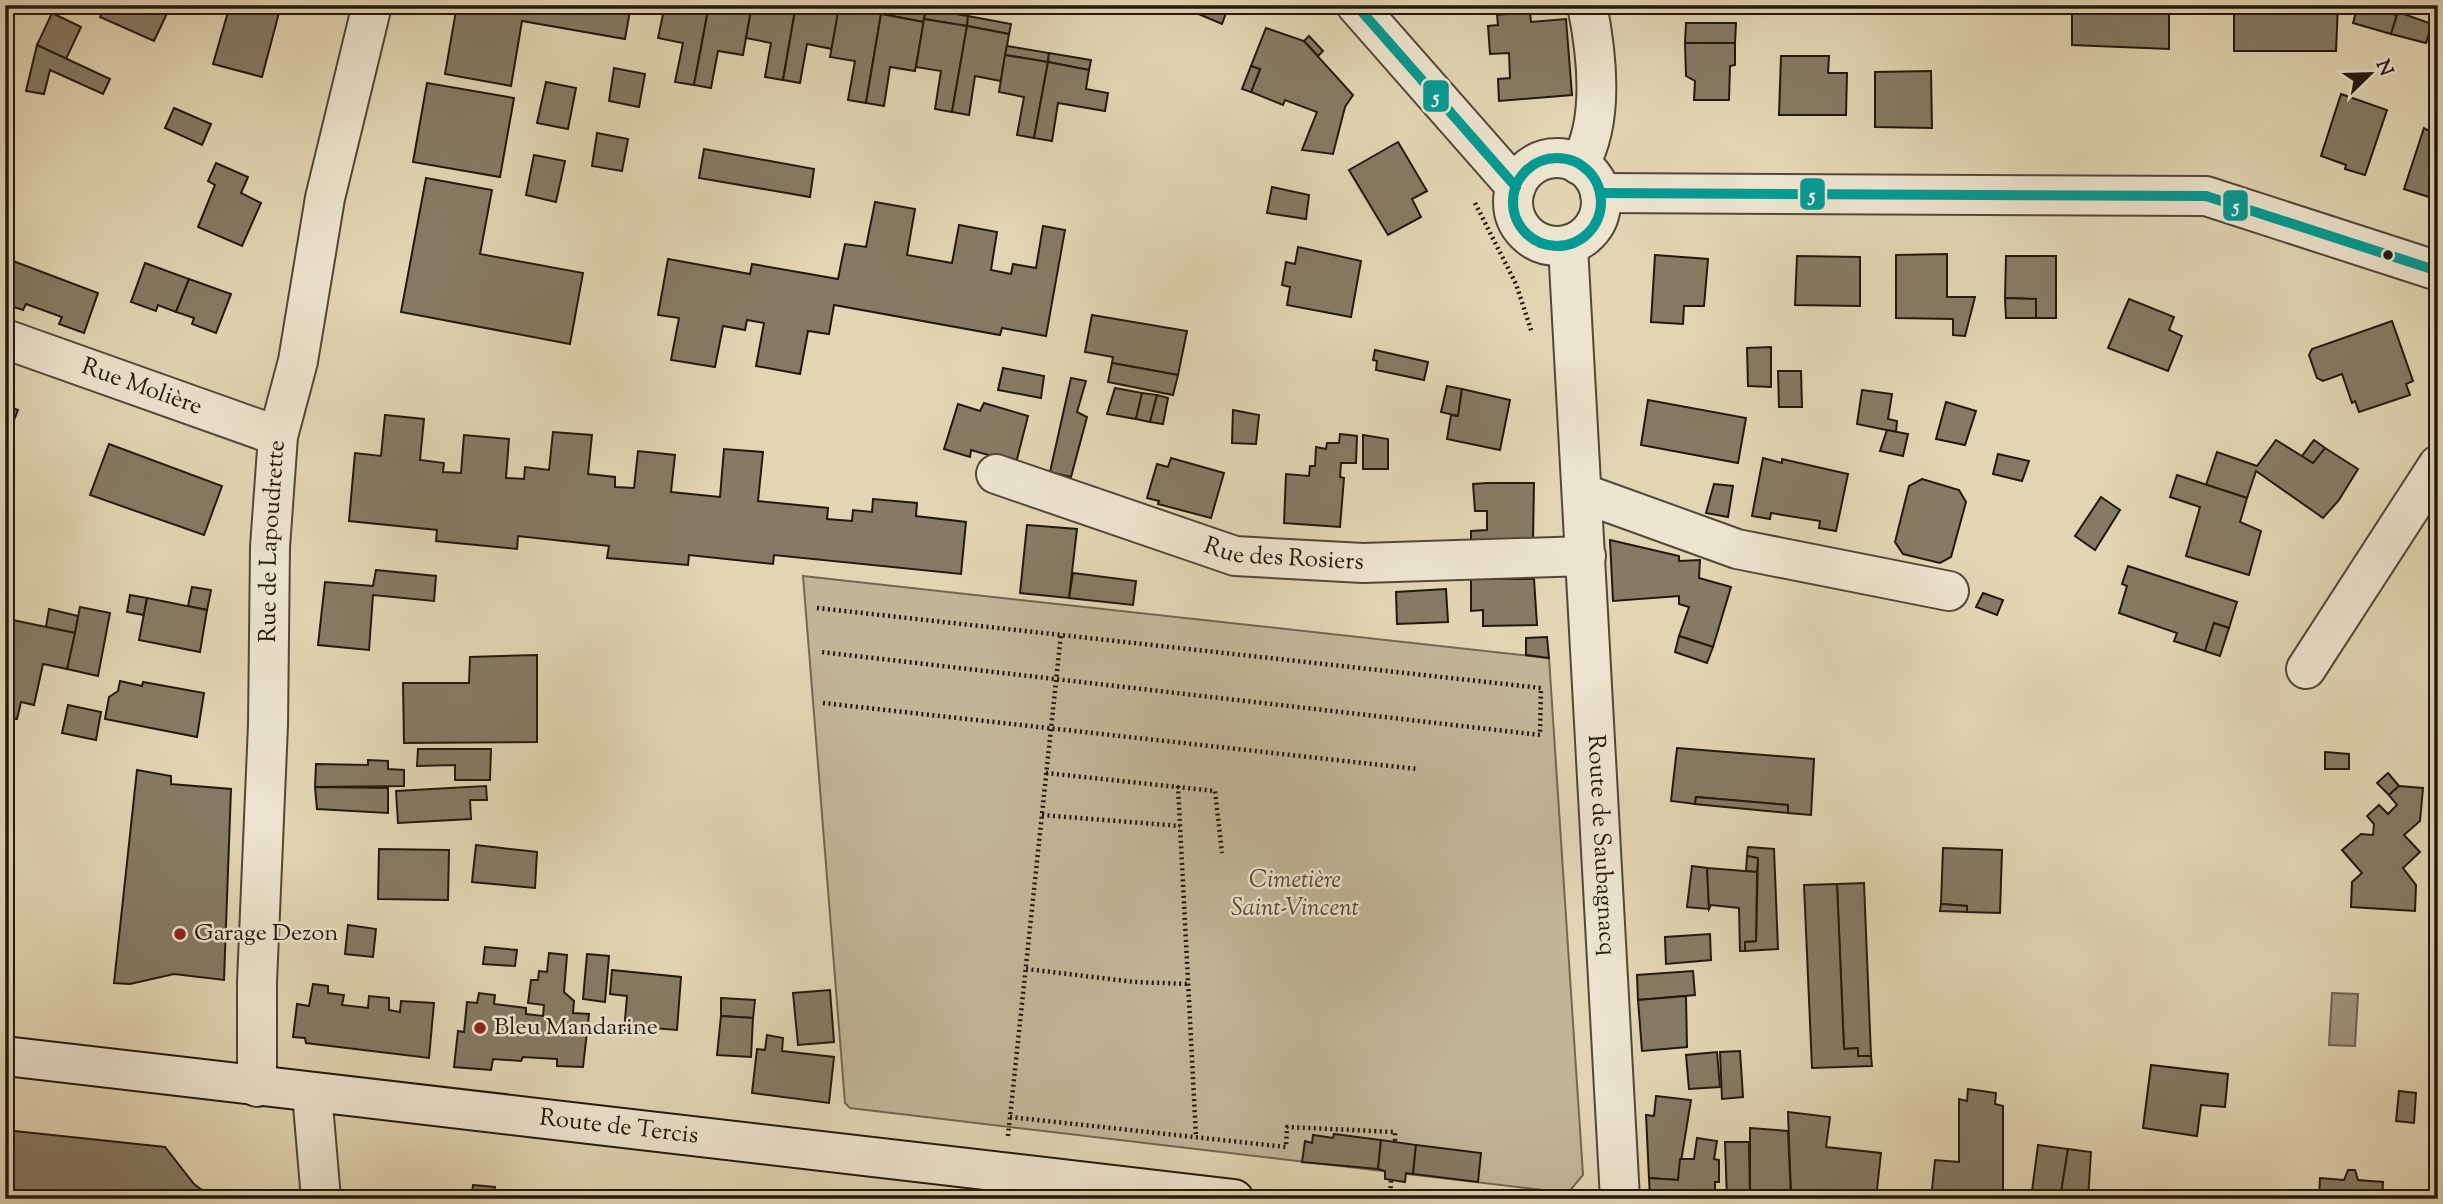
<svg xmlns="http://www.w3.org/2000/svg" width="2443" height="1204" font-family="'Sorts Mill Goudy',serif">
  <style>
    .green { fill: #c1b597; stroke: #716753; stroke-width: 2 }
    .water { fill: #a0957b; stroke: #6d6350; stroke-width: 2 }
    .building { fill: #857b64; stroke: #21190f; stroke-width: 2 }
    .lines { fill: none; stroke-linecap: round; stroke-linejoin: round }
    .minor-casing { stroke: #514838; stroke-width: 42 }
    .secondary-casing { stroke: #21190f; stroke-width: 42 }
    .path { stroke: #21190f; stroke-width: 4.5; stroke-dasharray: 2 3.5; stroke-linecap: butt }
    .minor { stroke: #ece4ce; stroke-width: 38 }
    .secondary { stroke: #ece4ce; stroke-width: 38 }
    .bus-1-casing { stroke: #ece4ce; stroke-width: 16 }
    .bus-1 { stroke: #059a93; stroke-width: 10 }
    .bus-dot { fill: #21190f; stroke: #ece4ce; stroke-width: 2.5 }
    .poi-dot { fill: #8f2418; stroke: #ece4ce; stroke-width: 2.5 }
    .labels { text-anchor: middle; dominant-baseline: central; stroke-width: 5; stroke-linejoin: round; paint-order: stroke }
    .street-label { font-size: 24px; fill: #21190f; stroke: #ece4ce }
    .park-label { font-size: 24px; font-style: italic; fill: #514838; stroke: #ece4ce }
    .poi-label { font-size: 24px; fill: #21190f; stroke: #ece4ce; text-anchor: start }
    .line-badge { stroke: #ece4ce; stroke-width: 2.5 }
    .badge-label { font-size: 19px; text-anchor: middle; font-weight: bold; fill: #fff }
  </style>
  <rect width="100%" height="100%" fill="#e2d5b3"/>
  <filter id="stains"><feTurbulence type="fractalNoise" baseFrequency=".00286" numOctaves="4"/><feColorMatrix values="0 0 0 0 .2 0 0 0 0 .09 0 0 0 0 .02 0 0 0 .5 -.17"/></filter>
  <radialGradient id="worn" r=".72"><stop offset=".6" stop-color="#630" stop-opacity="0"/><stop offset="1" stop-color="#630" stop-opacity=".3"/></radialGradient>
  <path class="green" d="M803 576 1549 658 1583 1175 1568 1193 850 1108 845 1103Z"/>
  <path class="water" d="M2332 993 2358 994 2355 1046 2329 1045Z"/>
  <g class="building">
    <path d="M106 5H171L154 41 100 17Z"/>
    <path d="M230 5H281L262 77 213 64Z"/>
    <path d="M457 5H631L625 39 522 21 511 86 445 74Z"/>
    <path d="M665 5H709L694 85 675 82 683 43 658 38Z"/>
    <path d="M709 5H752L743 55 718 51 711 88 694 85Z"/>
    <path d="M752 5H796L783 80 765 77 771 43 746 38Z"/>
    <path d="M796 5H840L832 49 807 44 800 83 783 80Z"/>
    <path d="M840 5H878L883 6 881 14Z"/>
    <path d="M1177 5H1229L1222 24Z"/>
    <path d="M2072 5H2169V49L2072 45Z"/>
    <path d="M2234 5H2338L2336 51H2234Z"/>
    <path d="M2358 5 2397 15 2391 34 2353 23Z"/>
    <path d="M883 6 925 13 924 22 881 14Z"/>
    <path d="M839 7 881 14 866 103 848 100 855 61 830 57Z"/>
    <path d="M926 9 968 16 967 26 924 19Z"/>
    <path d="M1530 12 1531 22 1566 19 1572 95 1499 101 1498 79 1510 78 1509 53 1490 54 1488 26 1498 25 1497 15Z"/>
    <path d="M2398 12 2432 24 2426 43 2391 34Z"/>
    <path d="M52 13 81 27 66 59 37 45Z"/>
    <path d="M881 14 924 22 915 71 890 67 884 106 866 103Z"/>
    <path d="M968 16 1011 24 1009 34 967 26Z"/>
    <path d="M924 19 967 26 952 112 935 109 941 71 916 67Z"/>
    <path d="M1686 23H1736L1735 43H1685Z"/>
    <path d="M967 26 1009 34 1001 81 975 76 969 115 952 112Z"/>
    <path d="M1266 28 1304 41 1353 95 1345 107 1333 154 1302 150 1317 112 1285 100 1283 105 1251 92 1260 69 1251 66Z"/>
    <path d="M2438 33V65L2429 62Z"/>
    <path d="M1309 36 1323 51 1318 56 1304 41Z"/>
    <path d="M1685 43H1735V65L1730 66 1729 100H1694L1695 81 1686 76Z"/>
    <path d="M37 45 110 79 103 94 50 70 44 94 26 91Z"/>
    <path d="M1007 46 1049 53 1048 62 1005 55Z"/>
    <path d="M1049 53 1091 60 1089 70 1048 62Z"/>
    <path d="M1005 55 1048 62 1034 138 1017 135 1024 97 999 92Z"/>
    <path d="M1781 56H1829L1828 73H1847L1846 115H1779Z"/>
    <path d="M1048 62 1089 70 1086 89 1108 93 1105 111 1058 103 1052 141 1034 138Z"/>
    <path d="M1251 66 1260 69 1251 92 1242 89Z"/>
    <path d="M614 68 645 74 639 107 609 101Z"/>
    <path d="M1931 71 1932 128 1875 127V72Z"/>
    <path d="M546 82 576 88 568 129 537 123Z"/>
    <path d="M427 83 514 98 500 177 413 162Z"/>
    <path d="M2341 94 2387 110 2365 175 2345 169 2346 165 2321 156Z"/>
    <path d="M174 108 211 124 202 145 165 128Z"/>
    <path d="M2424 128 2438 136V200L2404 189Z"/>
    <path d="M597 133 628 139 622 171 592 166Z"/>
    <path d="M1398 142 1427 191 1412 199 1421 217 1388 235 1349 170Z"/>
    <path d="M704 149 814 169 810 197 699 178Z"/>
    <path d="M534 155 565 161 556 202 526 195Z"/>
    <path d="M216 163 248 177 241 193 261 203 242 246 198 227 215 185 208 181Z"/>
    <path d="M426 178 492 190 480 254 583 273 570 344 401 312Z"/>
    <path d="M1272 187 1309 195 1306 219 1267 213Z"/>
    <path d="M875 202 915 209 907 255 952 263 959 225 997 232 991 270 1011 274 1013 264 1036 268 1043 226 1065 230 1046 336 1002 328 1000 335 834 305 829 334 808 331 800 374 756 366 764 323 747 320 745 330 723 326 715 367 671 360 679 318 658 315 668 259 750 274 752 264 838 279 845 244 866 247Z"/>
    <path d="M1298 247 1361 261 1351 317 1287 305 1290 287 1282 285 1286 262 1295 264Z"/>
    <path d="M1947 254V297H1975L1965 336 1953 335V319L1896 318V255Z"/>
    <path d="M1655 255 1708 259 1704 306H1684L1683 324 1651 322Z"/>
    <path d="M1797 256 1860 257V306L1795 305Z"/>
    <path d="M2006 256H2056V318H2036V299L2005 298Z"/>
    <path d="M13 261 98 293 84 333 59 324 62 317 26 304 23 310 5 304V283Z"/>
    <path d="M145 263 189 279 176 312 158 305 156 311 131 302Z"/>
    <path d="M189 279 231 294 216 333 192 324 194 318 176 312Z"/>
    <path d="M2005 298 2036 299V318H2006Z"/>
    <path d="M2129 299 2174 317 2169 330 2182 336 2168 371 2108 348Z"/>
    <path d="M1092 315 1187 331 1178 375 1112 363 1113 357 1085 352Z"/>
    <path d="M2392 321 2413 381 2406 384 2410 395 2359 412 2355 401 2352 403 2342 374 2323 381 2317 378 2309 355 2312 349Z"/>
    <path d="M1771 347V387L1748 386 1747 348Z"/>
    <path d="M1375 350 1428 362 1424 380 1376 370 1377 361 1373 360Z"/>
    <path d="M1112 363 1178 375 1173 395 1108 382Z"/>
    <path d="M1003 368 1044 376 1041 398 998 390Z"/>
    <path d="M1778 371H1801L1802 407H1779Z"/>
    <path d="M1071 378 1086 381 1077 412 1087 417 1071 477 1050 472Z"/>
    <path d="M1447 386 1462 389 1458 416 1441 412Z"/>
    <path d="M1115 388 1142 393 1136 419 1107 414Z"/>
    <path d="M1462 389 1510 400 1500 450 1447 439 1451 415 1458 416Z"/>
    <path d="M1862 390 1892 394 1888 419 1897 421 1896 432 1857 424Z"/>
    <path d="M1142 393 1157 395 1150 422 1136 419Z"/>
    <path d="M1157 395 1168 398 1163 424 1150 422Z"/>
    <path d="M1648 400 1746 418 1738 463 1641 445Z"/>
    <path d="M1946 402 1976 411 1965 445 1936 439Z"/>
    <path d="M984 403 1028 416 1016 463 971 450 970 457 944 449 958 404 980 411Z"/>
    <path d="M5 406 18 410 5 443Z"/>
    <path d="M1233 410 1259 415 1256 444 1232 443Z"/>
    <path d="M385 415 424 419 420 460 444 463 443 472 461 473 464 435 509 439 506 478 524 479 525 467 549 470 553 432 592 435 588 474 615 477V487L634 488 638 451 675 455 671 492 720 497 724 449 763 452 758 501 828 508 827 519 852 521 853 510 872 512 873 499 917 503 916 516 966 522 961 574 774 555 773 564 689 555 688 565 607 558 609 546 518 536 517 549 436 541 437 530 349 521 355 453 381 456Z"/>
    <path d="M1887 430 1908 434 1903 456 1880 451Z"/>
    <path d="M1340 434 1357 436 1356 463H1341L1340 477 1344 478 1340 527 1284 523 1286 474 1309 476 1310 466H1315L1316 447 1326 449 1327 443H1339Z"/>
    <path d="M1363 435 1388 439V469H1363Z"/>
    <path d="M2276 440 2313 463 2325 448 2358 469 2339 500 2323 518 2256 471 2247 498 2206 485 2217 452 2257 466Z"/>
    <path d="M2314 440 2325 448 2313 463 2302 456Z"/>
    <path d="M109 444 222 486 204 535 90 495Z"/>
    <path d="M1998 454 2029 461 2022 481 1993 474Z"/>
    <path d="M1171 458 1224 473 1211 518 1158 504 1159 501 1147 498 1157 464 1168 467Z"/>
    <path d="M1763 458 1782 463V459L1848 474 1836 531 1819 528 1820 521 1771 513 1770 519 1752 516Z"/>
    <path d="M2177 475 2247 498 2240 522 2261 531 2249 575 2186 556 2200 507 2170 497Z"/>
    <path d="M1922 479 1959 490 1966 502 1951 557 1940 563 1903 554 1895 542 1909 486Z"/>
    <path d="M1487 483H1534L1533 540 1471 541V531L1487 530V511H1475L1473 484Z"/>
    <path d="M1714 484 1733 486 1728 517 1706 513Z"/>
    <path d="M2101 497 2120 510 2095 550 2075 536Z"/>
    <path d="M1027 525 1077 529 1069 598 1020 593Z"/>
    <path d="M1610 540 1679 556V561L1700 560 1699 578 1731 587 1713 647 1679 636 1689 607 1679 604V596L1613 601Z"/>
    <path d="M2128 566 2237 602 2229 628 2214 623 2205 651 2174 641 2177 633 2119 613 2127 586 2122 584Z"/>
    <path d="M376 570 436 576 434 601 373 595 369 650 318 645 325 582 373 586Z"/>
    <path d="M1073 573 1136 581 1133 605 1069 598Z"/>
    <path d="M1471 579H1534L1537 625 1483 626V610L1471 611Z"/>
    <path d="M192 587 211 590 207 610 188 606Z"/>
    <path d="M1446 589 1448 622 1397 624 1396 592Z"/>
    <path d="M1983 593 2003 600 1997 615 1976 607Z"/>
    <path d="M130 595 147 598 144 615 127 612Z"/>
    <path d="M147 598 207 610 200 652 139 640Z"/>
    <path d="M80 607 110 613 98 676 67 669Z"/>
    <path d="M49 609 78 616 75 633 46 627Z"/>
    <path d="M8 619 75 633 67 669 43 664 34 705 21 702 17 719 5 717Z"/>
    <path d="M2214 623 2229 628 2220 656 2205 651Z"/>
    <path d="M1679 636 1713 647 1707 663 1675 652Z"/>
    <path d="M1547 637 1549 658 1526 655V638Z"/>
    <path d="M537 655V742L404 743 403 683H469L470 657Z"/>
    <path d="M120 681 142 686 143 682 204 693 197 737 105 719 109 697 118 691Z"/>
    <path d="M68 705 101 712 96 740 62 733Z"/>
    <path d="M1677 748 1814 759 1811 815 1788 813V805L1696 797 1695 804 1671 801Z"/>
    <path d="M418 749H491L490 780H455V765L417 766Z"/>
    <path d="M2325 752 2349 754V769H2325Z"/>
    <path d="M368 760 388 761V769L404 770V786L315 787 316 764 368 765Z"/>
    <path d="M137 770 171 776V784L231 789 224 980 174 974 130 984 114 983Z"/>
    <path d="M2388 773 2399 786 2389 795 2377 783Z"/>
    <path d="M486 786 487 800H470L471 819 398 823 396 791Z"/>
    <path d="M2399 786 2423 788 2420 821 2404 835 2420 852 2403 868 2416 885 2415 911 2351 907 2352 882 2362 873 2342 850 2361 834 2373 835 2374 824 2367 816 2379 805 2388 814 2397 805 2389 795Z"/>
    <path d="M315 787 388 788V813L317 809Z"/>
    <path d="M1696 797 1788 805V813L1695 804Z"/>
    <path d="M476 845 537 852 535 888 472 882Z"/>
    <path d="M1748 847 1774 849 1778 949 1745 951V942L1756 941 1758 858 1747 856Z"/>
    <path d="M1943 848 2002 850 2000 913 1967 912V906L1941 904Z"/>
    <path d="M379 849 449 850 448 900 378 899Z"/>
    <path d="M1747 856 1758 858 1757 872 1746 871Z"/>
    <path d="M1692 866 1707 868 1709 909 1687 907Z"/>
    <path d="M1707 868 1757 872 1756 941 1745 942V951H1740L1739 908 1711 905 1709 909Z"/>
    <path d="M1864 883 1871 1056H1858V1048L1844 1049 1837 884Z"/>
    <path d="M1837 884 1844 1049 1858 1048V1056H1871L1872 1066 1812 1068 1804 885Z"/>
    <path d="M1941 904 1967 906V912L1940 911Z"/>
    <path d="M348 925 376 929 373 957 345 954Z"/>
    <path d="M1710 934 1711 960 1666 964 1665 937Z"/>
    <path d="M485 947 517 950 515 966 483 964Z"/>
    <path d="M549 953 567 955 564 992 574 1001 573 1013 589 1014 583 1067 557 1066V1059L523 1057 521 1061 493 1059 491 1070 454 1067 458 1031 464 1032 467 1002 477 1003 479 993 495 995 494 1004 526 1008V1014L543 1016 544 1005 528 1003 531 980H538L539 971 547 972Z"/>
    <path d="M587 954 609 956 605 1002 583 999Z"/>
    <path d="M612 970 681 977 677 1030 653 1028 652 1035 624 1032 627 996 610 994Z"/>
    <path d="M1693 971 1695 995 1638 1000 1637 975Z"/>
    <path d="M313 984 328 986V993L344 995 342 1005 368 1008 369 996 389 998V1010L400 1012 401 1001 434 1003 429 1058 306 1043 305 1038 293 1037 297 1004 309 1006Z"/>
    <path d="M830 990 834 1042 798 1045 793 993Z"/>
    <path d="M1686 996 1687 1047 1642 1051 1638 1000Z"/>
    <path d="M721 998 755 1000 753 1018 721 1016Z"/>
    <path d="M721 1016 753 1018 751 1057 717 1055Z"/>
    <path d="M767 1035 783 1038 782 1051 834 1057 829 1103 752 1093 757 1049 765 1050Z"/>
    <path d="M1740 1051 1743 1097 1722 1099 1720 1052Z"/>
    <path d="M1717 1052 1720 1087 1689 1089 1686 1055Z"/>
    <path d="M2151 1065 2228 1074 2225 1107 2201 1105 2197 1136 2143 1128Z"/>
    <path d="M1968 1089 1996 1093 1995 1104 2003 1106V1199H1931L1935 1160 1959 1162V1099L1967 1101Z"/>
    <path d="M2399 1091 2416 1093 2414 1123 2396 1121Z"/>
    <path d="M1656 1096 1691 1100 1678 1180 1649 1178 1646 1115 1654 1116Z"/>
    <path d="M1788 1112 1830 1117 1826 1147 1881 1153 1876 1199H1826L1791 1194Z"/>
    <path d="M1750 1128 1788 1131 1791 1199H1750Z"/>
    <path d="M5 1130 165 1147 194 1184 214 1199H5Z"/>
    <path d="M1334 1134 1381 1140 1378 1169 1302 1162 1305 1141 1312 1143 1313 1135 1333 1138Z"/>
    <path d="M1697 1138 1717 1141 1714 1159 1719 1160V1182H1715V1199H1650L1649 1178 1678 1180 1680 1159H1694Z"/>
    <path d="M1381 1140 1416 1145 1413 1174 1406 1173 1405 1182 1385 1179V1171L1378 1169Z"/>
    <path d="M1725 1142H1749L1750 1199H1727Z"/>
    <path d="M1416 1145 1481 1153 1478 1182 1413 1174Z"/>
    <path d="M2038 1145 2068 1149 2060 1199H2031Z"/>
    <path d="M2068 1149 2091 1152 2088 1199H2060Z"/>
    <path d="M2348 1170H2355L2358 1180 2383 1182 2382 1199H2319L2320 1178 2344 1180Z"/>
    <path d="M473 1185 495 1187 493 1199H471Z"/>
    <path d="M529 1191 596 1198V1199H528Z"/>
  </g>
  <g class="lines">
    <g class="minor-casing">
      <g id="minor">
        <path d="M1356 5 1516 187"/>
        <circle cx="1557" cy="202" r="44"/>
        <path d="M1579 165C1605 121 1597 54 1587 5"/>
        <path d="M1600 193 2206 196 2438 271"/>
        <path id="s1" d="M1568 246 1620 1199"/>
        <path id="s2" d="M5 339 278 436"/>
        <path id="s3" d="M996 474 1235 556 1363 563 1586 556"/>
        <path d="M1582 493 1737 549 1949 591"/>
        <path d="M2306 669 2438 465"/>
        <path id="s4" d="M257 1087V982L268 725 270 547 278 436 298 361 325 198 372 5"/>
        <path d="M312 1093 321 1199"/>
      </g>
    </g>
    <g class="secondary-casing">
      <g id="secondary">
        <path id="s5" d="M5 1056 1234 1199"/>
      </g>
    </g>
    <g class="path">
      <path d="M1475 203 1516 284 1532 333"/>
      <path d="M817 608 1541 688 1540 735 821 652"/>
      <path d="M823 703 1417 769"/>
      <path d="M1046 773 1215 791 1222 853"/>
      <path d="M1178 786 1196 1137"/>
      <path d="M1042 815 1180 826"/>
      <path d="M1026 969 1135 982 1188 984"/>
      <path d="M1010 1117 1286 1147 1287 1127 1395 1132V1142"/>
      <path d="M1008 1136 1061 634"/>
      <path d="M1390 1199 1391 1180"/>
    </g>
    <use href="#minor" class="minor"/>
    <use href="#secondary" class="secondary"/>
    <g class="bus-1-casing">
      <g id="bus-1">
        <path d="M1356 5 1516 187"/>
        <circle cx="1557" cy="202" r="44"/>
        <path d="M1600 193 2206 196 2438 271"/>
      </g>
    </g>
    <use href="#bus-1" class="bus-1"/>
  </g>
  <circle class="bus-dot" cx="2388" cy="255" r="6"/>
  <g class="poi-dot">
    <circle cx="180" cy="934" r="7"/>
    <circle cx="480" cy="1028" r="7"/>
  </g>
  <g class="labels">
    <g class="street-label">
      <text stroke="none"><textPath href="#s2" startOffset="145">Rue Molière</textPath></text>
      <text stroke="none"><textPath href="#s4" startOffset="546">Rue de Lapoudrette</textPath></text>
      <text stroke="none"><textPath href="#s3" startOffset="301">Rue des Rosiers</textPath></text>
      <text stroke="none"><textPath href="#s1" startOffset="600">Route de Saubagnacq</textPath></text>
      <text stroke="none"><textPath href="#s5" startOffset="618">Route de Tercis</textPath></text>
    </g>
    <g class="park-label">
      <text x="1295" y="881">Cimetière<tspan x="1295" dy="28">Saint-Vincent</tspan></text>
    </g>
    <g class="poi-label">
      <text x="194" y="934">Garage Dezon</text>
      <text x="494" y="1028">Bleu Mandarine</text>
    </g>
  </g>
  <g class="line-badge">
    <rect x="1422" y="79" width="28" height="34" rx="7" fill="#059a93"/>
    <rect x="1799" y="177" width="27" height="34" rx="7" fill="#059a93"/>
    <rect x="2222" y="189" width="27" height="33" rx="7" fill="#059a93"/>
  </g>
  <g class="badge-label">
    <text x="1436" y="103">5</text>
    <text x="1812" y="201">5</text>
    <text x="2236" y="212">5</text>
  </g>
  <rect width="2443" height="1204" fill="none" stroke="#e2d5b3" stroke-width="28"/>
  <rect x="7" y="7" width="2429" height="1190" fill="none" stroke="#21190f" stroke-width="3.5"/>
  <rect x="14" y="14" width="2415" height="1176" fill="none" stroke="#21190f" stroke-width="2"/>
  <g transform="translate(2370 74) rotate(67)" stroke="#ece4ce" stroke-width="5" paint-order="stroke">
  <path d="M0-5L12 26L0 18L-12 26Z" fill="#21190f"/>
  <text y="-10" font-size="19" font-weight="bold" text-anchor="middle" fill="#21190f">N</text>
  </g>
  <rect width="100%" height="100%" filter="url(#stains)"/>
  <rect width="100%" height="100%" fill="url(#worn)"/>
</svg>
